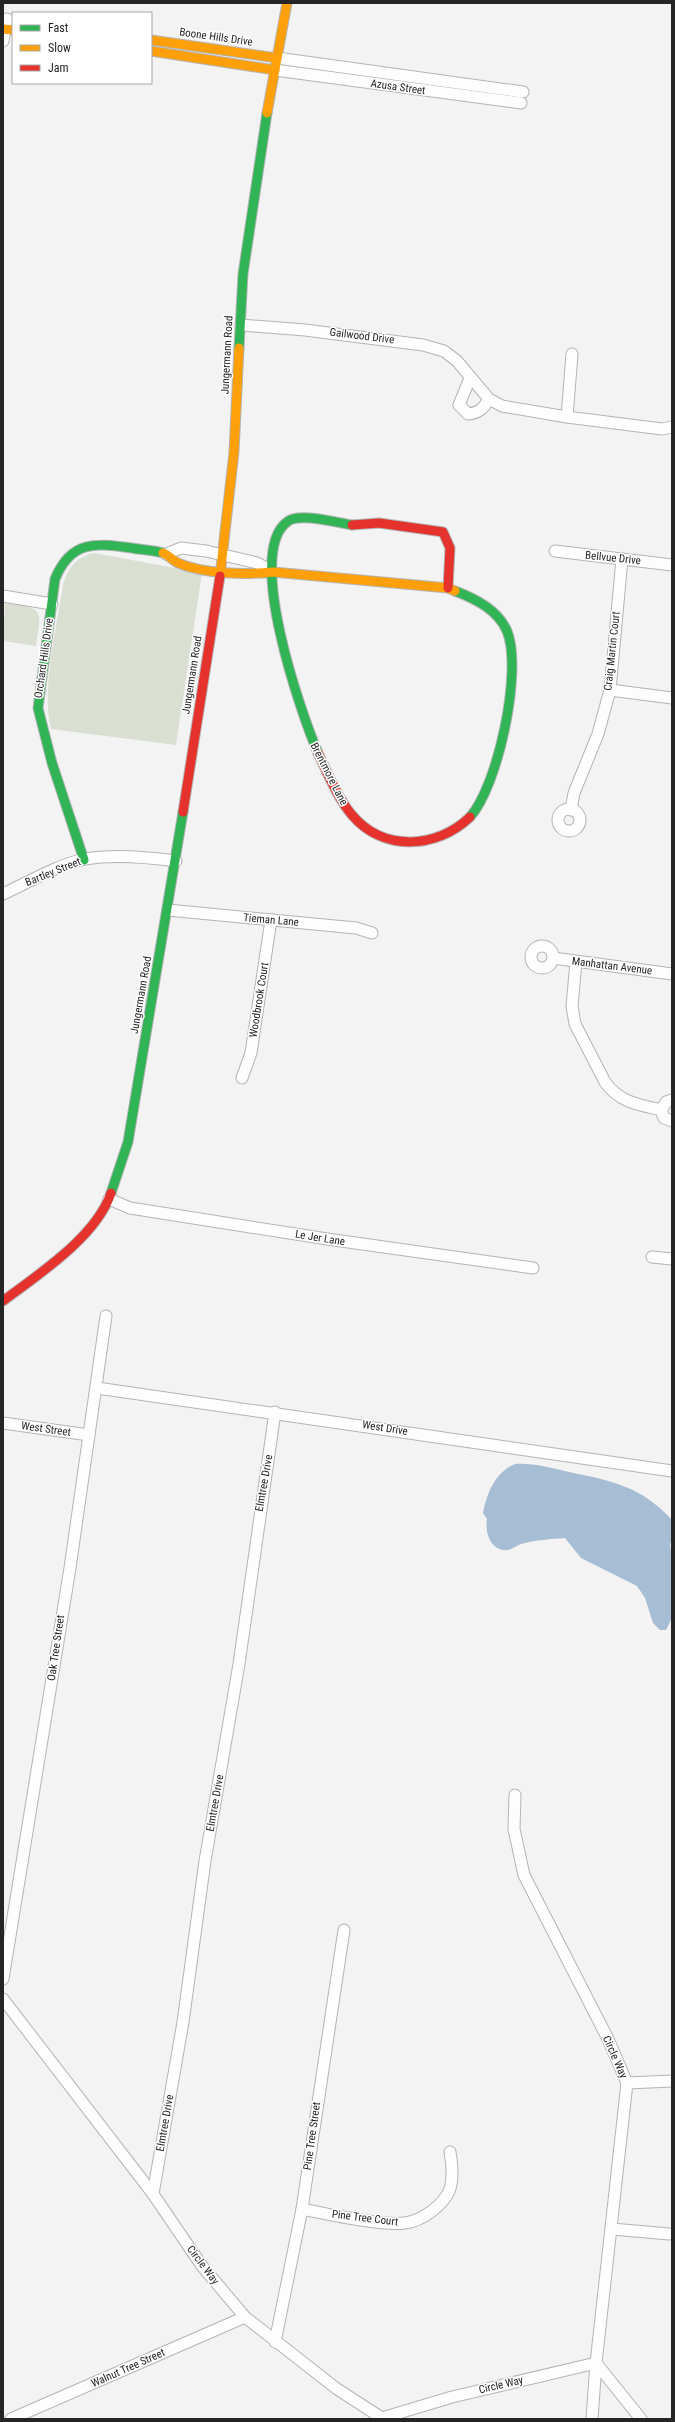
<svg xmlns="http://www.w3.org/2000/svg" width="675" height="2422" font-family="'Roboto Condensed',sans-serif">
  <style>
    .green { fill: #d9e0d2 }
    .water { fill: #a7bdd3 }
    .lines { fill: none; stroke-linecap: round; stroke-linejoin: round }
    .street-casing { stroke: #b4b4b4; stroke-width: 13 }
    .fast-casing { stroke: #b4b4b4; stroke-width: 11 }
    .slow-casing { stroke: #b4b4b4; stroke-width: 11 }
    .jam-casing { stroke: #b4b4b4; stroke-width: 11 }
    .street { stroke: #fdfdfd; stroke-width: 11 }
    .fast { stroke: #30b455; stroke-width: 9 }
    .slow { stroke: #ff9f0a; stroke-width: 9 }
    .jam { stroke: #e5322d; stroke-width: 9 }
    .labels { text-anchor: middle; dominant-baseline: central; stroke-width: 3; stroke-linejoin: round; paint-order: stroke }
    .street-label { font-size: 11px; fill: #252526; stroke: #fff }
  </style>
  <rect width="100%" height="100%" fill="#f3f3f4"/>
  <g class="green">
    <path d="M94 553 202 573 176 745 51 729C41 687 57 627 63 584 69 567 76 557 94 553Z"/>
    <path d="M5 603C42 608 43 607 36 646L3 641Z"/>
  </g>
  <path class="water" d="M515 1464C534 1463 551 1468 569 1472 612 1481 641 1486 672 1520V1540L670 1544 672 1559V1618L666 1630H660L653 1623 645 1598 637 1586 581 1558 565 1538C551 1539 535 1540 521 1544 515 1546 511 1551 504 1550 489 1548 485 1531 487 1519L483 1513C487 1493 495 1472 515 1464Z"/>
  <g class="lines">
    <g class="street-casing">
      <g id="street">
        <path d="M3 41 7 19"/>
        <path d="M277 58 523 92"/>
        <path d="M275 70 521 103"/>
        <path d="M241 325 305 330 423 345 444 351 457 361 489 399 502 406 567 417 662 429 672 427"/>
        <path d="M470 378 459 405 468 414C479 413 484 408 489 399"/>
        <path d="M567 417 572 354"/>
        <path d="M555 551 672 565"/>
        <path d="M166 554 181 548 206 551 257 563 273 572"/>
        <path d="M3 596 52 604"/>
        <path d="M610 690 672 698"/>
        <circle cx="569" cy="820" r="11"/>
        <path d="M571 810 574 793 598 734 610 690 622 559"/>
        <path d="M3 894C29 882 57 865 85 859 113 854 147 857 176 861"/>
        <path d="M168 910 356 928 372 933"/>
        <circle cx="542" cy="957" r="11"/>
        <path d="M553 958 672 974"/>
        <path d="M576 962 572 1006 575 1024 605 1082C619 1102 638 1105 662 1110"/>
        <path d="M242 1078 251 1053 271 920"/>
        <path d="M672 1100 666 1102 661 1111 664 1118 672 1121"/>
        <path d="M109 1199 130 1208 327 1239 533 1268"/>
        <path d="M652 1257 672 1259"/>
        <path d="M97 1388 672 1471"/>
        <path d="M3 1423 89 1435"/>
        <path d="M515 1795 514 1829 524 1875 608 2039 627 2083 596 2363 592 2419"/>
        <path d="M3 1979 70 1568 106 1316"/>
        <path d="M3 1999 153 2194 202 2266 245 2317 337 2389 382 2418 452 2397 596 2363"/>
        <path d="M627 2083 672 2081"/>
        <path d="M153 2194 183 2022 205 1861 239 1664 275 1412"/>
        <path d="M302 2209C328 2214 381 2226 405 2223 422 2221 444 2205 450 2189 453 2179 452 2163 450 2152"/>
        <path d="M612 2229 669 2234"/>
        <path d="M275 2342 302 2209 344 1930"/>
        <path d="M596 2363 641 2419"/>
        <path d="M11 2419 245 2317"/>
      </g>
    </g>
    <g class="fast-casing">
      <g id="fast">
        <path d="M239 348 243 274 267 113"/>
        <path d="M455 591C476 599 498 610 507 631 523 670 498 786 470 817"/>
        <path d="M318 753C301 713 245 553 287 522 299 512 337 523 352 525"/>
        <path d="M84 860 52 763 38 708 55 579C71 540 95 543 132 548 142 550 153 550 163 553"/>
        <path d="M111 1193 128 1142 183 812"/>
      </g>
    </g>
    <g class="slow-casing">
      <g id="slow">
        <path d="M3 29 13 30"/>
        <path d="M151 40 277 58"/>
        <path d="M151 51 275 70"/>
        <path d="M267 113 287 3"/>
        <path d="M163 553C169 555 172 560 178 563 203 574 246 575 273 572L448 588 455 591"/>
        <path d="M220 576 234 452 239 348"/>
      </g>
    </g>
    <g class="jam-casing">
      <g id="jam">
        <path d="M352 525 379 523 443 532 450 548 448 588"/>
        <path d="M318 753C328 774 337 797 352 815 383 852 437 849 470 817"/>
        <path d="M183 812 220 576"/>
        <path d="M3 1301C39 1274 96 1237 111 1193"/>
      </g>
    </g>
    <use href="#street" class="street"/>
    <use href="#fast" class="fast"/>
    <use href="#slow" class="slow"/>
    <use href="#jam" class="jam"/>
  </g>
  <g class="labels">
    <g class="street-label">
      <text transform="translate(216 37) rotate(8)">Boone Hills Drive</text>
      <text transform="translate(398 87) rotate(8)">Azusa Street</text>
      <text transform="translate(362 336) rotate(7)">Gailwood Drive</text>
      <text transform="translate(227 355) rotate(-87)">Jungermann Road</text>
      <text transform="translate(613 558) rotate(6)">Bellvue Drive</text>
      <text transform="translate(612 651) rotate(-84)">Craig Martin Court</text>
      <text transform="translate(44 658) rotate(-82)">Orchard Hills Drive</text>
      <text transform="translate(192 675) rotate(-81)">Jungermann Road</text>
      <text transform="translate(329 774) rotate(63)">Brentmore Lane</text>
      <text transform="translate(53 872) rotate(-22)">Bartley Street</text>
      <text transform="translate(271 920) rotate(5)">Tieman Lane</text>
      <text transform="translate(612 966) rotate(7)">Manhattan Avenue</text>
      <text transform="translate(141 995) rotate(-80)">Jungermann Road</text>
      <text transform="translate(259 1000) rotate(-81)">Woodbrook Court</text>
      <text transform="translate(320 1238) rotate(9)">Le Jer Lane</text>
      <text transform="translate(385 1428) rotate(9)">West Drive</text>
      <text transform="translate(46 1429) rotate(8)">West Street</text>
      <text transform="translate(264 1483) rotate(-80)">Elmtree Drive</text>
      <text transform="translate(56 1648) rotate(-82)">Oak Tree Street</text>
      <text transform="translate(215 1803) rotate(-80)">Elmtree Drive</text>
      <text transform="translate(615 2057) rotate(66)">Circle Way</text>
      <text transform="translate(165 2123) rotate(-80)">Elmtree Drive</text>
      <text transform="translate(312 2136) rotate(-82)">Pine Tree Street</text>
      <text transform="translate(365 2218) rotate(7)">Pine Tree Court</text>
      <text transform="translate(203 2265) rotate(53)">Circle Way</text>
      <text transform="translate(128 2368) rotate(-24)">Walnut Tree Street</text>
      <text transform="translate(501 2385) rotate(-13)">Circle Way</text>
    </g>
  </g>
  <rect width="675" height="2422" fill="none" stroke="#252526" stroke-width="8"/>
  <rect x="12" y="12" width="140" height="72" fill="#ffffff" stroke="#a8a8a8"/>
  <rect x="20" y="25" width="20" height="6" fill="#30b455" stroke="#a8a8a8"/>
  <text x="48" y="32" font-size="12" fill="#252526">Fast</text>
  <rect x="20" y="45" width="20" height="6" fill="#ff9f0a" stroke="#a8a8a8"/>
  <text x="48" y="52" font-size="12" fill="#252526">Slow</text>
  <rect x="20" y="65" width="20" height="6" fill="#e5322d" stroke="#a8a8a8"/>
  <text x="48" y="72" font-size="12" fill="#252526">Jam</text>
</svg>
